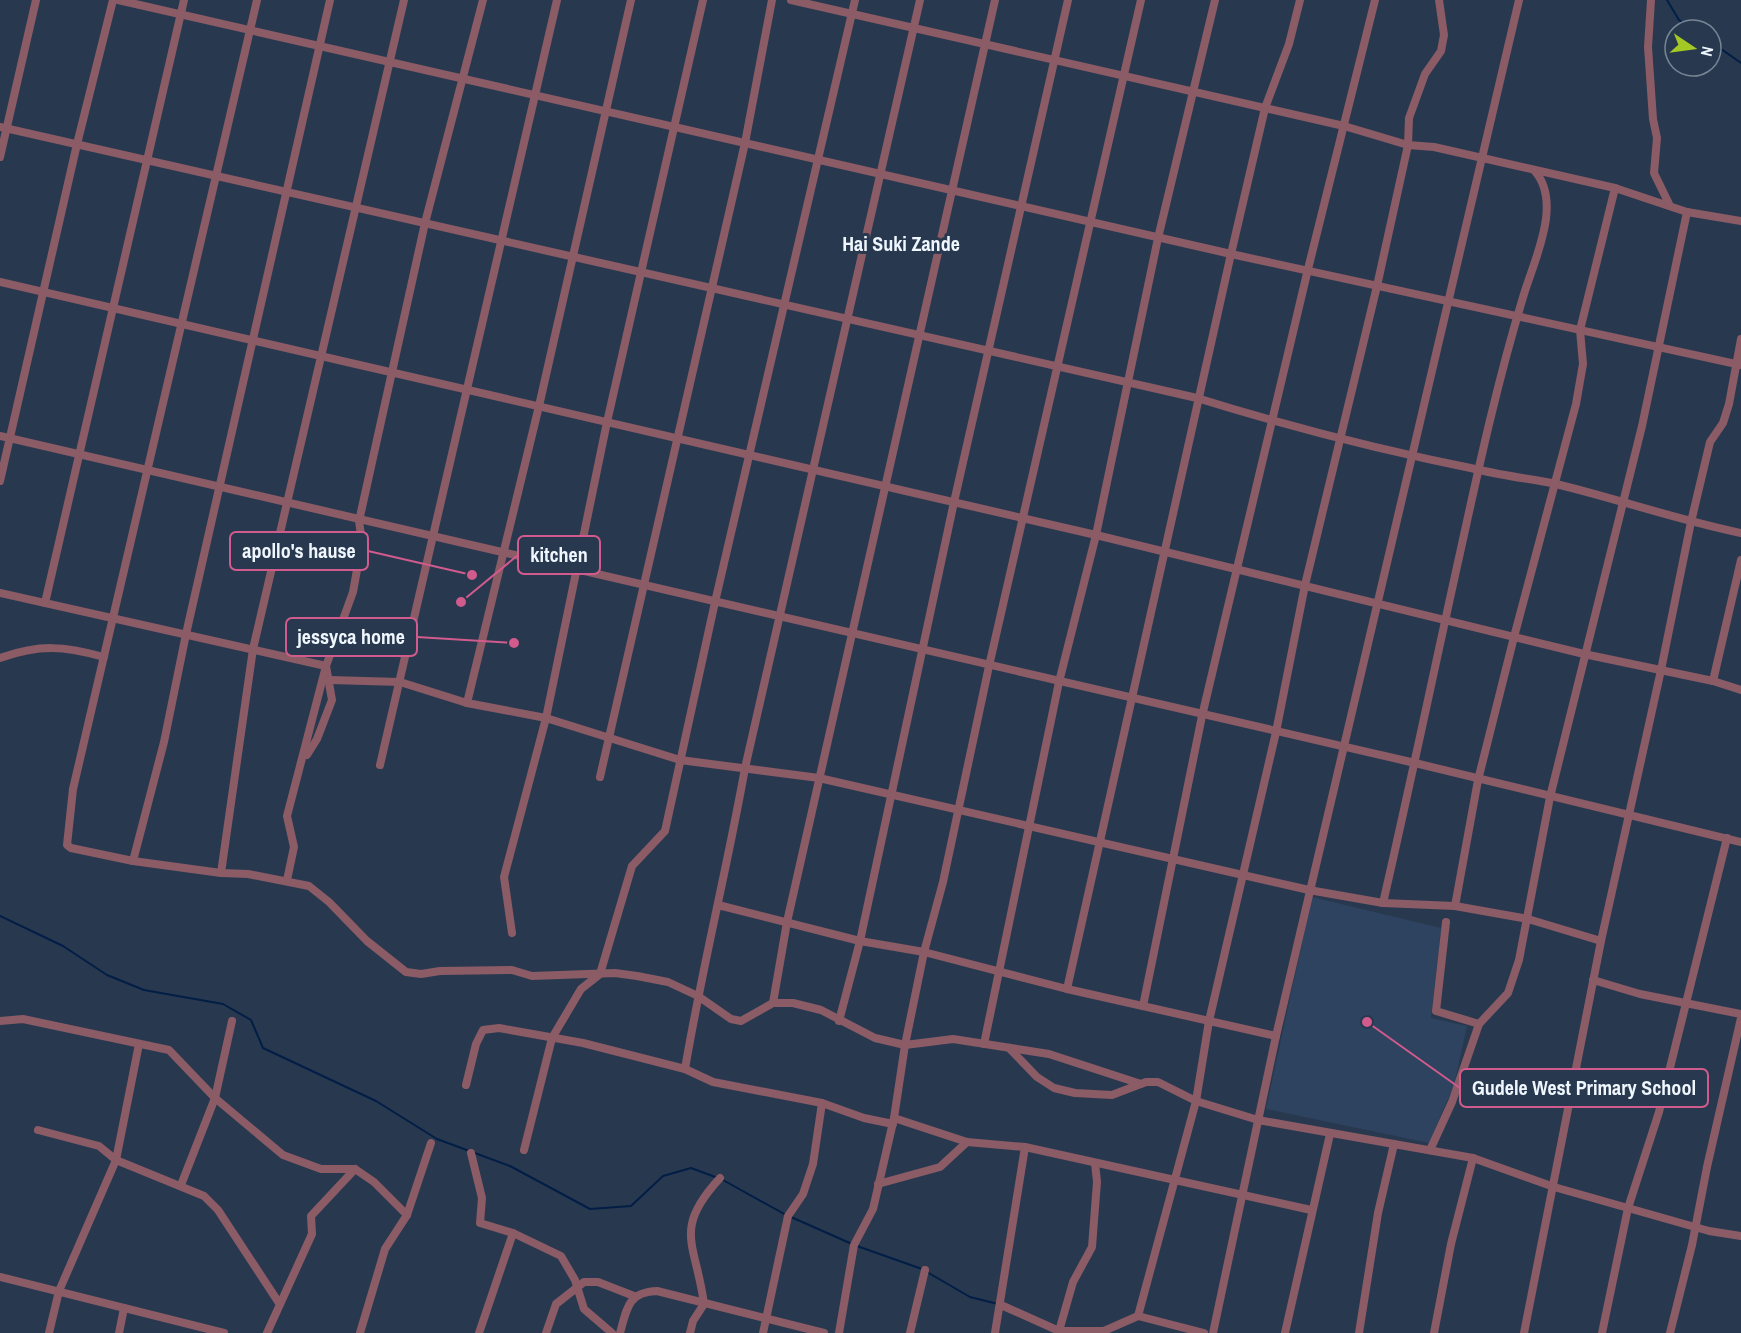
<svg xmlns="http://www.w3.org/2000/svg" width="1741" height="1333" font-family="'Archivo Narrow',sans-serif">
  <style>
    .built { fill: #2e435f }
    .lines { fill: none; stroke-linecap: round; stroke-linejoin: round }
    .stream { stroke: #021e46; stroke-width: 2 }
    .street { stroke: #8b5b66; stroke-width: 8 }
    .labels { text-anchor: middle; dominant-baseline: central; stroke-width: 6; stroke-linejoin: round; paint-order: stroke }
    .neighbourhood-label { font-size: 20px; font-weight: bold; fill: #eff6fe; stroke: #28394f }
    .leader { fill: none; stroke: #d05b8c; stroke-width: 2 }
    .callout-dot { fill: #d05b8c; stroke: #28394f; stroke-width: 2 }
    .callout { fill: #28394f; stroke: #d05b8c; stroke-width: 2 }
    .callout-label { font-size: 20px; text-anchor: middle; font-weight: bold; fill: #eff6fe }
  </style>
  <rect width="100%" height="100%" fill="#28394f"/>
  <path class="built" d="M1312 897 1441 928 1431 1018 1467 1026 1454 1085 1429 1143 1266 1109Z"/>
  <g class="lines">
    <g class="stream">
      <path d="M1667 0 1679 20 1694 30"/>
      <path d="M1711 42 1741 63"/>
      <path d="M0 916 63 946 107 975 144 990 223 1004 251 1020 263 1048 376 1101 437 1139 510 1166 590 1209 631 1206 663 1176 691 1168 718 1178"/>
      <path d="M723 1180 786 1215"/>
      <path d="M791 1217 852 1244"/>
      <path d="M857 1246 922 1269"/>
      <path d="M927 1272 970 1297 998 1304"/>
    </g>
    <g class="street">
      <path d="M118 0 1231 254 1741 365"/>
      <path d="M257 0 73 789 67 845 71 848 133 861 221 873 248 874 309 886 329 902 367 941 406 972 421 974 440 971 512 970 532 976 615 973 637 976 668 982 698 996 731 1019 741 1021 773 1003H793L821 1010 875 1038 905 1045 953 1039 1049 1054 1141 1084"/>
      <path d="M631 0 539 406 467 703 546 718 680 760 819 778 1309 890 1383 903 1455 906 1528 919 1601 941"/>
      <path d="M791 0 1344 126 1408 145 1434 147 1615 188 1687 212 1741 221"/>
      <path d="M1651 0 1648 47 1653 119 1657 138 1654 173 1670 206"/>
      <path d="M0 127 1197 398C1290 427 1385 451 1480 470 1505 476 1531 479 1556 484 1618 499 1678 520 1741 533"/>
      <path d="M0 157 36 0"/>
      <path d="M0 282 1096 535 1584 654 1713 681 1741 690"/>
      <path d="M0 436 1415 763 1741 842"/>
      <path d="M0 481 77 144 113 0"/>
      <path d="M0 593 326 666 332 700 317 739 307 755"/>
      <path d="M45 603 184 0"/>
      <path d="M0 658C40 644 64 646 104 657"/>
      <path d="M330 680 400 682 467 703"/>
      <path d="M1713 681 1741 560"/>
      <path d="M380 765 557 0"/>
      <path d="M600 777 745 143 772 0"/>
      <path d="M133 861 164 742 186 634 330 0"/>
      <path d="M221 873 253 649 404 0"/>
      <path d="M287 880 294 847 287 816 326 666 353 592 362 542 359 521 425 223 483 0"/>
      <path d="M1383 903C1410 786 1434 670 1460 553 1479 466 1498 379 1524 294 1535 258 1563 202 1534 170"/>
      <path d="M718 905 860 941 924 952 1067 989 1276 1036"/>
      <path d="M1455 906 1478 780 1514 637 1576 404 1583 364 1580 330 1615 188"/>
      <path d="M1446 922 1436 1011 1479 1024"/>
      <path d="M512 933 504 877 546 718 607 422 703 0"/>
      <path d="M1593 980 1640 994 1741 1014"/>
      <path d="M1067 989 1231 254 1265 108 1289 44 1300 0"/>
      <path d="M773 1003 787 922 995 0"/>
      <path d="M1143 1006 1202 716 1308 269 1375 0"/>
      <path d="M0 1021 23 1019 169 1050 215 1098 283 1155 321 1169H355L374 1182 407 1215"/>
      <path d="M839 1021 860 941 954 502 1068 0"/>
      <path d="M984 1044 1059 682 1096 535 1158 238 1215 0"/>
      <path d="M1009 1048 1037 1077 1054 1088 1075 1093 1112 1095 1146 1082H1158L1196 1101 1258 1120 1473 1158 1554 1187 1709 1231 1741 1236"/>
      <path d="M685 1069C702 968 727 869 745 768L920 0"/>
      <path d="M466 1085 476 1044 483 1030 499 1028 583 1043 685 1069 713 1082 822 1103 864 1118 893 1124"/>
      <path d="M894 1118 967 1142 1025 1147 1311 1210"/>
      <path d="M38 1130 99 1146 116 1160 204 1196 218 1210 279 1303"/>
      <path d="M524 1150 552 1038 581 989 600 974 632 866 665 831 715 602 855 0"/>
      <path d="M1430 1150 1452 1102 1479 1024 1508 993 1519 960 1550 797 1642 426 1687 212"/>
      <path d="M471 1153 482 1198 480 1223 513 1233 561 1256 575 1280 584 1309 612 1333"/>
      <path d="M878 1184 940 1167 967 1142"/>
      <path d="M181 1185 215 1098 232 1021"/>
      <path d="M0 1277 224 1333"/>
      <path d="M1001 1305 1059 1331H1104L1138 1316 1204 1333"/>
      <path d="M1138 1316 1196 1101 1209 1021 1276 732 1305 585 1377 286 1408 145 1409 118 1425 74 1441 51 1444 35 1439 0"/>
      <path d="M1059 1331 1073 1282 1092 1247 1097 1182 1095 1163"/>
      <path d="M49 1333 59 1291 116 1160 139 1044"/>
      <path d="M119 1333 124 1308"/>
      <path d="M267 1333 312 1234 311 1216 355 1169"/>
      <path d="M360 1333 385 1249 407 1215 431 1143"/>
      <path d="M479 1333 513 1233"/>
      <path d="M546 1333 556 1304 584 1282H598L634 1296"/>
      <path d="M620 1333C627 1308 628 1292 657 1291L824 1333"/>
      <path d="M690 1333 693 1321 704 1304C696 1243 672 1230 720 1178"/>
      <path d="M763 1333 788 1216 803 1194 813 1164 822 1103"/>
      <path d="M839 1333 854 1245 873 1209 894 1118 905 1045 924 952 943 882 989 666 1141 0"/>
      <path d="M910 1333 925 1270"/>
      <path d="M995 1333 1025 1147"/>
      <path d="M1213 1333 1276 1036 1519 0"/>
      <path d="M1285 1333 1330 1134"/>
      <path d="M1359 1333 1378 1213 1394 1144"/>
      <path d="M1434 1333 1451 1244 1473 1158"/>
      <path d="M1524 1333 1601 941 1661 670 1691 522 1710 442 1723 423 1729 404 1741 339"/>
      <path d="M1602 1333 1628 1208 1659 1112 1727 838"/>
      <path d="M1670 1333 1692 1245 1707 1167 1741 1018"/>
    </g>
  </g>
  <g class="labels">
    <g class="neighbourhood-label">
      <text x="901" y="243">Hai Suki Zande</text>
    </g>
  </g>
  <path class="leader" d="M472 575L368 551M461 602L518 555M514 643L417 637M1367 1022L1460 1088"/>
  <g class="callout-dot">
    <circle cx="472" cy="575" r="6"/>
    <circle cx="461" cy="602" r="6"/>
    <circle cx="514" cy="643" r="6"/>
    <circle cx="1367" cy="1022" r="6"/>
  </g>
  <g class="callout">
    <rect x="230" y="532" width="138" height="38" rx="6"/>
    <rect x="518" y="536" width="82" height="38" rx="6"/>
    <rect x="286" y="618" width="131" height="38" rx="6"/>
    <rect x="1460" y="1069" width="248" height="38" rx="6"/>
  </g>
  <g class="callout-label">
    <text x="299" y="558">apollo's hause</text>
    <text x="559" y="562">kitchen</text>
    <text x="351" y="644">jessyca home</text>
    <text x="1584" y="1095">Gudele West Primary School</text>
  </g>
  <g transform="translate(1693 48) rotate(103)"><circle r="28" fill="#28394f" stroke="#788595" stroke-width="1.5"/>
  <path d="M0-4.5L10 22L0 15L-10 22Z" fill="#a4c824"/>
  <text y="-9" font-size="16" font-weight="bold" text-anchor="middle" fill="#eff6fe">N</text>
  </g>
</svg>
